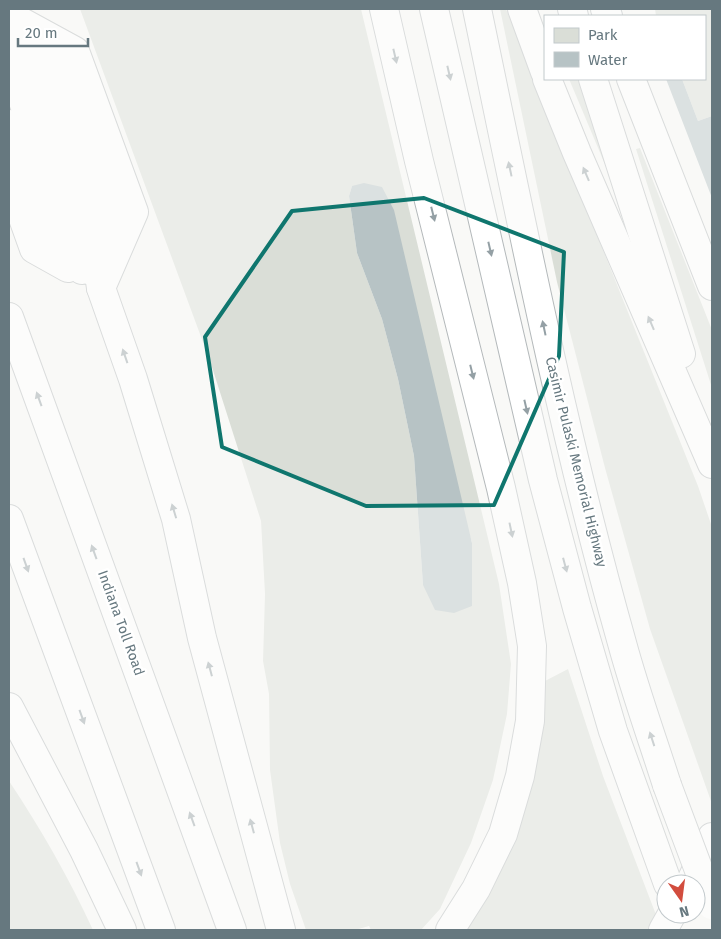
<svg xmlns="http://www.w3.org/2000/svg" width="721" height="939" font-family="'Fira Sans',sans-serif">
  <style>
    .green { fill: #daded7; fill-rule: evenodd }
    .water { fill: #b7c3c5 }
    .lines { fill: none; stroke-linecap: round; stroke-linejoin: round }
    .motorway-casing { stroke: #b4b9bb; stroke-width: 30 }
    .motorway { stroke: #fff; stroke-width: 28 }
    .motorway-bridge-casing { stroke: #b4b9bb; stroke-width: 30; stroke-linecap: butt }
    .motorway-bridge { stroke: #fff; stroke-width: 28 }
    .oneway { fill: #94a0a5 }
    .marked { fill: none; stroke: #0f766e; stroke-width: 4; stroke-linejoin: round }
    .labels { text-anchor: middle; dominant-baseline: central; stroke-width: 5; stroke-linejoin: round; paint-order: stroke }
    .street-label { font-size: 14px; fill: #66787f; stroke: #fff }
  </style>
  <rect width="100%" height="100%" fill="#f9f9f7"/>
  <g class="green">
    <path d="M80 9H361L499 584 511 664 507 714 493 780 471 843 440 909 421 930H371L369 926 355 930H306L290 884 280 843 270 770 269 694 263 661 265 594 261 521 211 364ZM352 186 472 542V605L423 585 414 456 398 379 382 319 357 253 349 196Z"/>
    <path d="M500 9H506L698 486 712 527V804L650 629 605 468 557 282Z"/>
    <path d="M655 9H712V116L698 121 682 79H705V16H656Z"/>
    <path d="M569 79H580L617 193Z"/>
    <path d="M640 148 712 330V388L636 149Z"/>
    <path d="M568 669 603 776 658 920 650 930H466L478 913 507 851 540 737 545 681Z"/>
    <path d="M9 781C41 829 69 878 93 930H9Z"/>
  </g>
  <g class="water">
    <path d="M666 79H682L698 121 712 116V198Z"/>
    <path d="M364 183 382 187 394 210 472 543V606L454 613 435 610 423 585 414 456 398 379 382 319 357 253 349 196 352 186Z"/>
  </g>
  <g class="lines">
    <g class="motorway-casing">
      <g id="motorway">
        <path d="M384 9 419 161 501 488 522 583 532 646 530 721 520 776 503 834 476 889 450 930"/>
        <path d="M434 9 543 480 577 608 613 731 668 884"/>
        <path d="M477 9C521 221 563 434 622 643 635 691 652 738 667 785"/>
        <path d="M522 9 545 72"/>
        <path d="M572 9 574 16"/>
        <path d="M605 9 608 16"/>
        <path d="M9 15 75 51 134 212 101 288"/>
        <path d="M9 23 32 66 92 227 101 288 133 379 176 519 202 638 281 930"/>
        <path d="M28 36 52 59 112 220 107 254"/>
        <path d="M9 51 13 74 72 235 92 271"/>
        <path d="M547 79 577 153 712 464"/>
        <path d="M593 79 681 354"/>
        <path d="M631 79 712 286"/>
        <path d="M9 124 53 243 82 270"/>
        <path d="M9 179 34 249 68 268"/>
        <path d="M9 317 232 930"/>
        <path d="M9 519 161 930"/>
        <path d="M9 707 84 850 122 930"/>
        <path d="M690 883 712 837"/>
        <path d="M663 930 672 914"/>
      </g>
    </g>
    <use href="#motorway" class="motorway"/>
    <g class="motorway-bridge-casing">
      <path id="motorway-bridge" d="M667 785 712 905"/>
    </g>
    <use href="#motorway-bridge" class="motorway-bridge"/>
  </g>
  <defs><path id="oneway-solid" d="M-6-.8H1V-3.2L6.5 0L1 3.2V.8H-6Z" transform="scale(1.25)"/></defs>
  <g class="oneway">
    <use href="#oneway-solid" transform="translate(395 56) rotate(77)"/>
    <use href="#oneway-solid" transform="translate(449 73) rotate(77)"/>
    <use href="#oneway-solid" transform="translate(510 169) rotate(-102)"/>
    <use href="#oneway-solid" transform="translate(586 174) rotate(-113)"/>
    <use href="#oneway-solid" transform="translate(433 214) rotate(76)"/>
    <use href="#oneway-solid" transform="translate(490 249) rotate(77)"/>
    <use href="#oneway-solid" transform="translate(651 323) rotate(-113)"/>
    <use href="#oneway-solid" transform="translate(544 328) rotate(-102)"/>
    <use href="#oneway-solid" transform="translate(125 356) rotate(-109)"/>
    <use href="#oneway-solid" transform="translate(472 372) rotate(76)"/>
    <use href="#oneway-solid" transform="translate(39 399) rotate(-110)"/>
    <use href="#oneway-solid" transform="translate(526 407) rotate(77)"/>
    <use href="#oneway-solid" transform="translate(174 511) rotate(-107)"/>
    <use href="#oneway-solid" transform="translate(511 530) rotate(78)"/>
    <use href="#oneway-solid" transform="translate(94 552) rotate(-110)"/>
    <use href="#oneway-solid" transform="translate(26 565) rotate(70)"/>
    <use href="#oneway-solid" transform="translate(565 565) rotate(75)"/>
    <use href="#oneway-solid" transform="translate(210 669) rotate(-105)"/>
    <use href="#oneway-solid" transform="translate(82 717) rotate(70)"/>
    <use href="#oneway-solid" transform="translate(652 739) rotate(-108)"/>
    <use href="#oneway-solid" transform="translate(192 819) rotate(-110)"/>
    <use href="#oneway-solid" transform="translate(252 826) rotate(-105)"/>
    <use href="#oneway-solid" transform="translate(139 869) rotate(70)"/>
  </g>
  <path d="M0 0H721V939H0ZM424 198 564 252 559 356 494 505 366 506 222 447 205 337 292 211Z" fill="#f9f9f7" fill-opacity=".55" fill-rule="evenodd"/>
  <path class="marked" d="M424 198 564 252 559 356 494 505 366 506 222 447 205 337 292 211Z"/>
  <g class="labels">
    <g class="street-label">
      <text transform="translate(576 462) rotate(76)">Casimir Pulaski Memorial Highway</text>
      <text transform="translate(121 623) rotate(70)">Indiana Toll Road</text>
    </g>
  </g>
  <rect width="721" height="939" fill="none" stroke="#66787f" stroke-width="20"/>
  <rect x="544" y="15" width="162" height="65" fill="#ffffff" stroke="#c2c9cc"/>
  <rect x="554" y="28" width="25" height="15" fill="#daded7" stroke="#c2c9cc"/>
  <text x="588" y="40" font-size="15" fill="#66787f">Park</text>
  <rect x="554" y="52" width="25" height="15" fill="#b7c3c5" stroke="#c2c9cc"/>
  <text x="588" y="65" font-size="15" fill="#66787f">Water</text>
  <g transform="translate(681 899) rotate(166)"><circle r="24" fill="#ffffff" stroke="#c2c9cc"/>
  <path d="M0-4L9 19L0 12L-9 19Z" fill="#d24d3e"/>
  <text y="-8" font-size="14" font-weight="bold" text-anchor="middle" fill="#66787f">N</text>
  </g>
  <path d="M18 38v8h70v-8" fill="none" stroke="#66787f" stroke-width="2.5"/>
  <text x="25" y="38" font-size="15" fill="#66787f" stroke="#ffffff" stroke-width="4" paint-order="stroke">20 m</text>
</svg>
